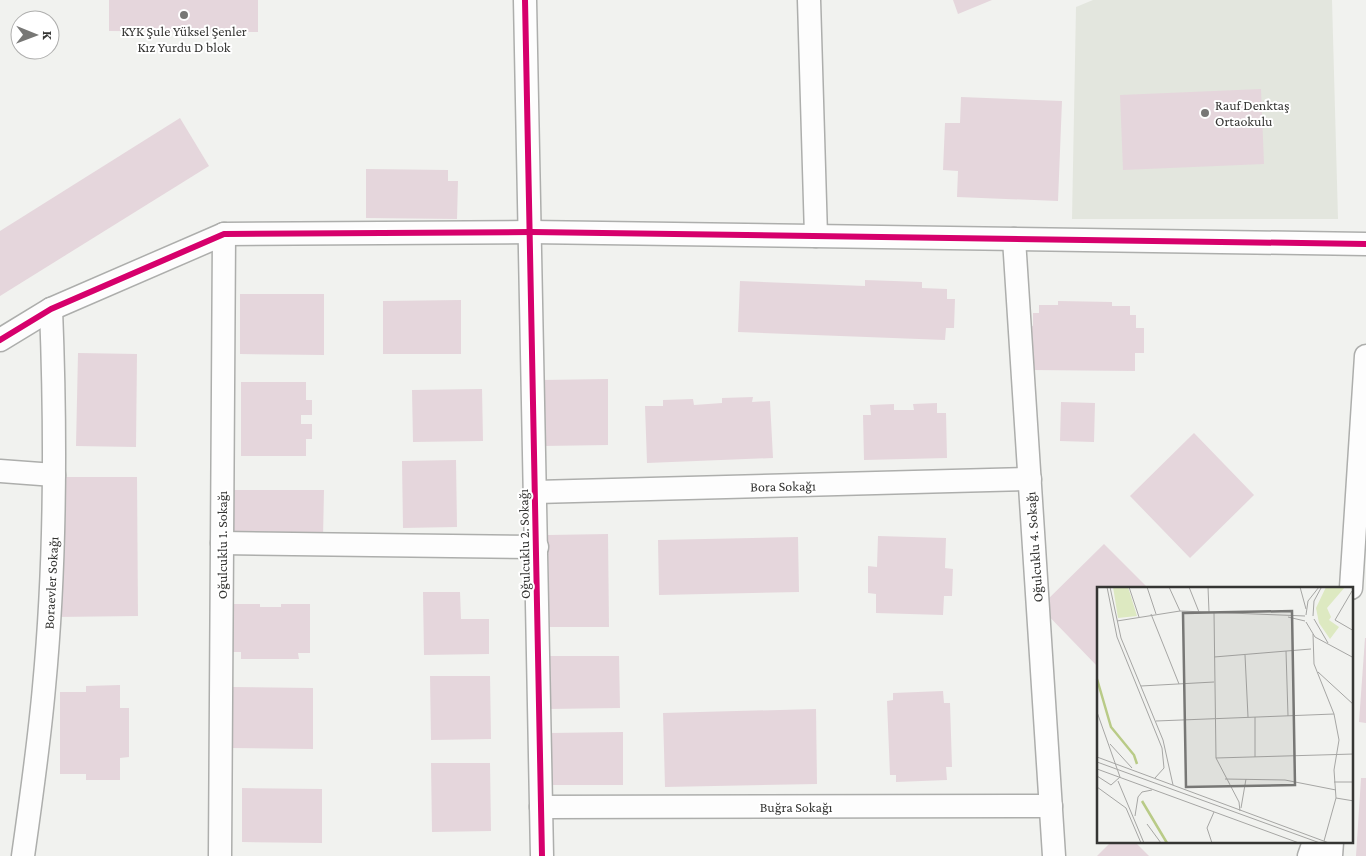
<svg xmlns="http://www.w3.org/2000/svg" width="1366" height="856" font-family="'Crimson Pro',serif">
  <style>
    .built { fill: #e3e6de }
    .building { fill: #e5d6dc }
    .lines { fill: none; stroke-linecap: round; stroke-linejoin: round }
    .minor-casing { stroke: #adaeac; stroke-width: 25 }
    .minor { stroke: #fdfdfd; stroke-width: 22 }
    .cycleway-casing { stroke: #fff; stroke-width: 9 }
    .cycleway { stroke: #d6006c; stroke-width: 6 }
    .poi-dot { fill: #777775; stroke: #fff; stroke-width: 2 }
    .labels { text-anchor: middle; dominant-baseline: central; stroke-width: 4; stroke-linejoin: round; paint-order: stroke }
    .poi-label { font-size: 14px; fill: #353533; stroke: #fff }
    .street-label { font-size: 14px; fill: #353533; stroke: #fff }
    .inset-river { fill: none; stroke: #b9cb87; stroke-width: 2.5 }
    .inset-road { fill: none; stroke: #a6a6a4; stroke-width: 1 }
    .view { fill: #777775; fill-opacity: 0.15; stroke: #777775; stroke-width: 2.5 }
    .inset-edge { fill: none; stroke: #353533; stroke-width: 2.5 }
  </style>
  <rect width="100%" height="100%" fill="#f1f2ef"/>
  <path class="built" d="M1093 0H1332L1338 219H1072L1076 7Z"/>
  <g class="building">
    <path d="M109 0H258V32L109 31Z"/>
    <path d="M953 0H992L958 14Z"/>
    <path d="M1261 89 1264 164 1123 170 1120 95Z"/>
    <path d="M961 97 1062 101 1058 201 957 197 958 171 943 170 945 123H960Z"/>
    <path d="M180 118 209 166 0 296V231Z"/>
    <path d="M366 169 448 170V181H458L457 219 366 218Z"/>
    <path d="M865 280 922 282V288L947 289V299H955L954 328H946L945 340 738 332 740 281 865 286Z"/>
    <path d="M240 294H324V355L240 354Z"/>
    <path d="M461 300V354H383V301Z"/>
    <path d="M1058 301 1112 302V306H1130V315H1136V328H1144V353H1135V371L1032 370 1024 326H1033V313H1039V305H1058Z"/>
    <path d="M78 353 137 354 136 447 76 446Z"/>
    <path d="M608 379V445L543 446 542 380Z"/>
    <path d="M241 382H306V400H312V415H301V424H312V439H306V456H241Z"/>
    <path d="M482 389 483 441 413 442 412 390Z"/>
    <path d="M753 397 752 402 770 401 773 458 647 463 645 406H663V400L693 399 694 405 722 403V398Z"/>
    <path d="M1061 402 1095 403 1094 442 1060 441Z"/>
    <path d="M937 403V413H946L947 458 864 460 863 415H871L870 405 894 404V410H914L913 404Z"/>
    <path d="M1194 433 1254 495 1190 558 1130 496Z"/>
    <path d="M456 460 457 527 403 528 402 461Z"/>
    <path d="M56 477H137L138 616 56 617Z"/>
    <path d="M230 490H324L323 539H229Z"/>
    <path d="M608 534 609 627H549L548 535Z"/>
    <path d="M878 536 946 538 945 568 953 569 952 596H944L943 615 876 613V594L868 593V566L877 567Z"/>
    <path d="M798 537 799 592 659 595 658 540Z"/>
    <path d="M1104 544 1148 588H1098V667L1040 607Z"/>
    <path d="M423 592H460L461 619H489V654L424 655Z"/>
    <path d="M230 604H260V607H281V604H310V653H298L299 659H241V652H230Z"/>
    <path d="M1365 638H1366V723L1359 722Z"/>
    <path d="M547 656H619L620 708 548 709Z"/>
    <path d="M430 676H490L491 739 431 740Z"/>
    <path d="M120 685V708H129V757L120 758V780H86V774H60V692H86V686Z"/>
    <path d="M232 687 313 688V749L231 748Z"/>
    <path d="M943 691 944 703H950L952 767H946L947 780 896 782V775H890L887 701 893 700V693Z"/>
    <path d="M816 709 817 784 665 787 663 713Z"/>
    <path d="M623 732V785H550V733Z"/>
    <path d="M431 763H490L491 831 432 832Z"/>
    <path d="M1361 778H1366V856H1356Z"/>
    <path d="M242 788 322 789V843L242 842Z"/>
    <path d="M1111 842H1135L1149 856H1097Z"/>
  </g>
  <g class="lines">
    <g class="minor-casing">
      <g id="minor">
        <path d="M525 0 542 856"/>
        <path d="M809 0 816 236"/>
        <path d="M1014 239 1054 856"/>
        <path d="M0 340 51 309 224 234 531 232 1366 244"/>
        <path d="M0 471 54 475"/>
        <path d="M536 492 1030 479"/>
        <path d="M222 543 537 547"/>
        <path d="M1351 588 1366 356"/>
        <path d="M541 807 1051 806"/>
        <path d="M23 856C31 800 39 744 44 687 56 561 56 435 51 309"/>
        <path d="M220 856 224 234"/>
        <path d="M1309 856 1314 842"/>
        <path d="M1331 856 1332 842"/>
      </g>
    </g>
    <use href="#minor" class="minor"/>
    <g class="cycleway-casing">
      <g id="cycleway">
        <path d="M525 0 542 856"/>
        <path d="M0 340 51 309 224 234 531 232 1366 244"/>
      </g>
    </g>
    <use href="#cycleway" class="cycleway"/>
  </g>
  <g class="poi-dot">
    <circle cx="184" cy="15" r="5"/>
    <circle cx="1205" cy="113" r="5"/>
  </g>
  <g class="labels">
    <g class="poi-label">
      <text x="184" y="31">KYK Şule Yüksel Şenler<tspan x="184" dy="16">Kız Yurdu D blok</tspan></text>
      <text x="1215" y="105" text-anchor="start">Rauf Denktaş<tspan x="1215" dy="16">Ortaokulu</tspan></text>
    </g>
    <g class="street-label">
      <text transform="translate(783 486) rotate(-1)">Bora Sokağı</text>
      <text transform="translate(524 544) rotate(-91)">Oğulcuklu 2. Sokağı</text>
      <text transform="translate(222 545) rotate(-90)">Oğulcuklu 1. Sokağı</text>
      <text transform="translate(1034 547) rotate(-94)">Oğulcuklu 4. Sokağı</text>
      <text transform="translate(51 583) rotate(-87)">Boraevler Sokağı</text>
      <text x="796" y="807">Buğra Sokağı</text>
    </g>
  </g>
  <g transform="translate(1097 587)">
    <rect width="256" height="256" fill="#f1f2ef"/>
    <path d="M16 0H31L40 29 21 31ZM229 0H248L230 21 234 30 232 33 242 40 233 52 222 36 219 21Z" fill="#dde9c1"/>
    <path class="inset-river" d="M0 92 14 140 37 168 40 177M45 214 70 256"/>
    <path class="inset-road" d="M10 0 20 50 65 161 67 181 58 191M13 0 24 51 66 153 76 198M32 0 42 30M50 0 59 27M72 0 83 24M92 0 102 25M111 0 112 25M203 0 209 22M255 4 238 33 257 44M117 25 119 171 142 215 143 224M54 27 82 97M209 28 211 14 222 0M216 29 217 14 224 1M191 30 208 34M217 32 231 56M20 34 83 24 208 29M209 35 218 50 257 71M216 47 217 77 237 127 242 153 237 183 239 211 227 254M189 64 191 129M148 68 151 130M117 70 214 62M221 85 257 118M44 99 117 95M0 125 23 190 14 198 0 189M158 130V170M59 134 237 127M13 157 35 181M0 170 232 256M119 171 257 167M0 175 223 256M0 182 202 256M128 192 188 193 239 203M21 194 47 256M237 195H257M0 200 29 221 44 256M239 211 257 214M144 221 149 192M38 229 41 210 45 205 55 203M50 237 64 256M115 256 110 241 117 225"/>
    <path class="view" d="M195 24 198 198 89 200 86 26Z"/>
    <rect width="256" height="256" class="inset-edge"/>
  </g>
  <g transform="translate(35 35) rotate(91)"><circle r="24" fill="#ffffff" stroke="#aeaead"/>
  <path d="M0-4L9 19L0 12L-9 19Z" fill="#777775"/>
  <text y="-8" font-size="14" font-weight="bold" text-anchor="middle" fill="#353533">K</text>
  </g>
</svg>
